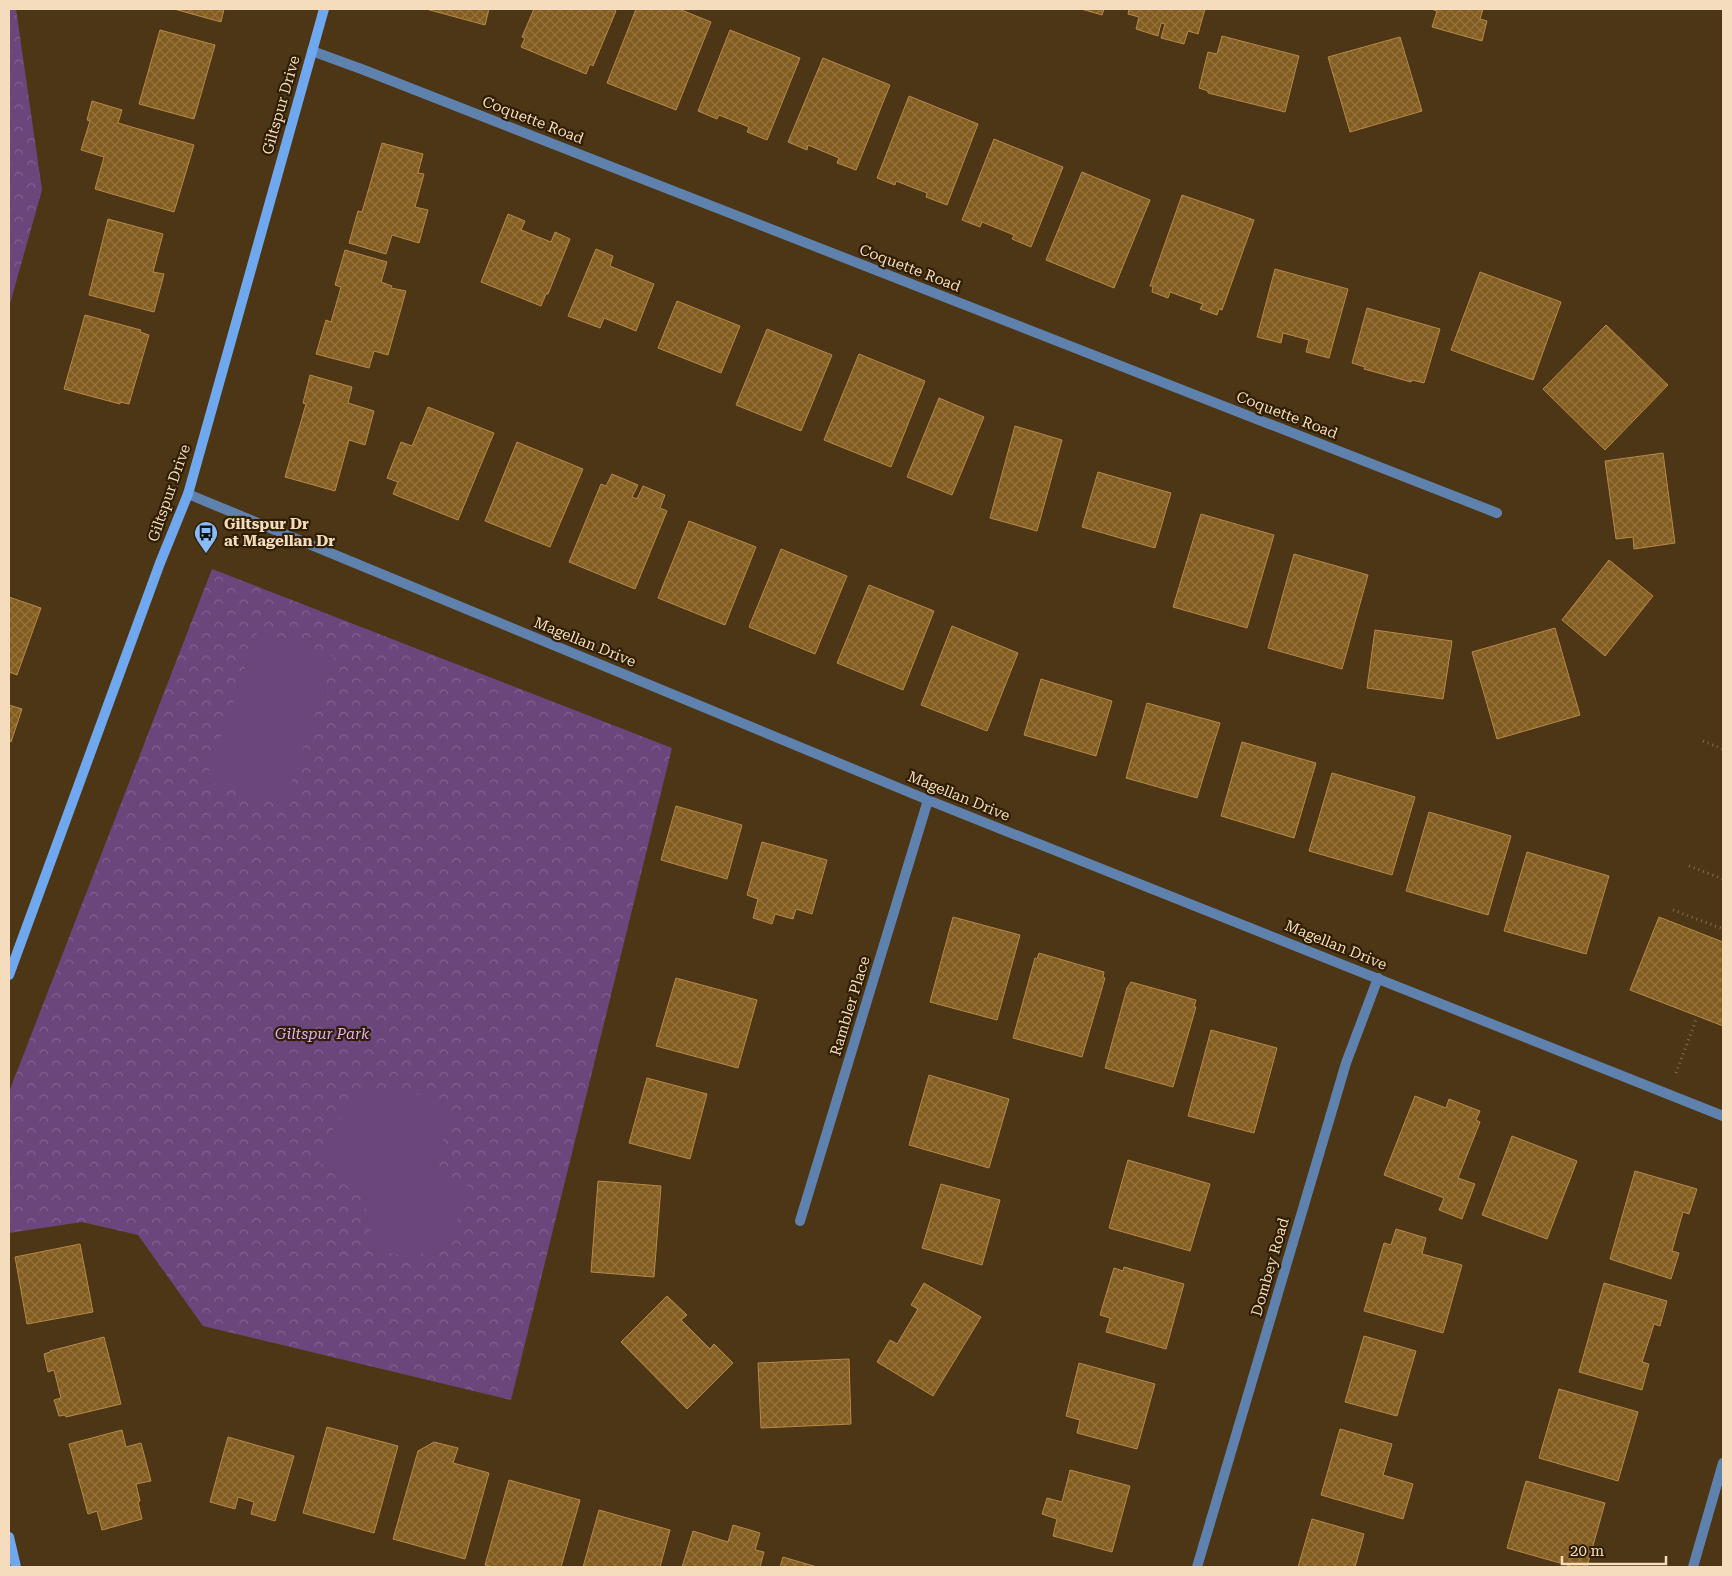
<svg xmlns="http://www.w3.org/2000/svg" width="1732" height="1576" font-family="'Roboto Serif',serif">
  <style>
    .park { fill: url(#park-crowns) }
    .pitch { fill: #6b467c }
    .building { fill: url(#building-cross-hatch); stroke: #b48849 }
    .lines { fill: none; stroke-linecap: round; stroke-linejoin: round }
    .path { stroke: #836b4b; stroke-width: 3; stroke-dasharray: 1 4; stroke-linecap: butt }
    .street { stroke: #5e82ad; stroke-width: 10 }
    .secondary { stroke: #6fa8ee; stroke-width: 10 }
    .labels { text-anchor: middle; dominant-baseline: central; stroke-width: 4.5; stroke-linejoin: round; paint-order: stroke }
    .street-label { font-size: 15px; fill: #f4dcbd; stroke: #301e04 }
    .poi-label { font-size: 15px; font-weight: bold; fill: #f4dcbd; stroke: #301e04; text-anchor: start }
    .park-label { font-size: 15px; font-style: italic; fill: #e2affa; stroke: #301e04 }
  </style>
  <defs>
    <pattern id="park-crowns" width="20" height="18" patternUnits="userSpaceOnUse" patternTransform="scale(1.25)"><rect width="20" height="18" fill="#6b467c"/><path d="M2 6a3 3 0 1 1 6 0M12 15a3 3 0 1 1 6 0" fill="none" stroke="#81608d"/></pattern>
    <pattern id="building-cross-hatch" width="8" height="8" patternUnits="userSpaceOnUse" patternTransform="scale(1.25)"><rect width="8" height="8" fill="#835c1f"/><path d="M0 0l8 8M0 8l8-8" fill="none" stroke="#95733e"/></pattern>
  </defs>
  <rect width="100%" height="100%" fill="#4d3615"/>
  <g class="park">
    <path d="M9 9H16L42 190 9 307Z"/>
    <path d="M212 569 672 748 511 1400 203 1326 138 1235 82 1222 9 1233V1092Z"/>
  </g>
  <g class="pitch">
    <path d="M258 630 335 657 283 806 206 780Z"/>
    <path d="M361 1093 425 1095 450 1113 436 1172 468 1183 453 1235 412 1259 374 1248 364 1200 319 1162 334 1127Z"/>
  </g>
  <g class="building">
    <path d="M174 9H224L221 22Z"/>
    <path d="M426 9H489L485 25Z"/>
    <path d="M534 9H612L616 11 593 66 590 64 586 74 521 47 525 38 522 37Z"/>
    <path d="M636 9H679L711 22 676 110 607 83Z"/>
    <path d="M1081 9H1104L1102 15Z"/>
    <path d="M1129 9H1205L1198 34 1188 31 1184 44 1161 38 1165 24 1161 23 1158 36 1136 29 1139 17 1128 14Z"/>
    <path d="M1431 9H1483L1480 19 1487 21 1482 41 1432 27 1437 11Z"/>
    <path d="M160 30 215 45 194 119 139 104Z"/>
    <path d="M730 30 800 58 767 140 747 132 749 127 719 115 717 119 698 111Z"/>
    <path d="M1222 36 1299 56 1285 112 1208 93V91L1199 88 1208 52 1217 54Z"/>
    <path d="M1400 37 1422 111 1350 132 1328 57Z"/>
    <path d="M823 58 890 85 856 170 837 163 839 158 808 145 807 150 788 142Z"/>
    <path d="M909 96 978 124 947 205 926 197 927 193 896 181 895 185 877 178Z"/>
    <path d="M92 101 122 110 118 123 194 145 174 212 95 189 104 157 81 150 90 121 87 120Z"/>
    <path d="M994 139 1063 167 1031 247 1012 239 1014 235 982 222 980 227 962 220Z"/>
    <path d="M382 143 423 154 418 173 424 174 415 207 428 210 419 243 392 235 386 254 349 243 358 211 362 212Z"/>
    <path d="M1082 172 1150 200 1114 288 1046 260Z"/>
    <path d="M1182 195 1254 220 1222 310 1219 309 1217 315 1200 309 1203 304 1170 292 1168 298 1152 292 1153 286H1150Z"/>
    <path d="M508 214 525 221 521 230 551 242 555 232 570 239 548 294H546L541 306 481 282Z"/>
    <path d="M108 219 163 234 153 272 164 274 154 312 89 295Z"/>
    <path d="M596 249 613 256 610 266 654 284 636 331 604 318 600 328 568 316Z"/>
    <path d="M345 250 387 262 381 282 392 286 391 288 406 291 388 355 374 351 369 368 316 354 326 320 331 322 341 287 335 285Z"/>
    <path d="M1275 269 1348 289 1329 358 1306 352 1309 340 1283 333 1281 343 1257 337Z"/>
    <path d="M1480 272 1561 302 1533 380 1451 350Z"/>
    <path d="M677 301 740 326 721 373 658 348Z"/>
    <path d="M1367 308 1440 329 1424 383 1412 380 1411 382 1364 369 1365 367 1352 363Z"/>
    <path d="M85 315 141 330 140 332 149 335 129 404 120 402V404L64 389Z"/>
    <path d="M1606 325 1668 385 1605 450 1543 389Z"/>
    <path d="M767 329 832 355 801 431 736 405Z"/>
    <path d="M859 354 925 381 891 467 824 440Z"/>
    <path d="M310 375 352 387 348 403 374 411 365 445 349 440 335 491 285 477 306 404 303 403Z"/>
    <path d="M939 398 984 417 952 495 907 477Z"/>
    <path d="M428 407 494 433 458 520 393 494 398 482 387 478 401 442 412 446Z"/>
    <path d="M1015 426 1062 440 1037 531 990 518Z"/>
    <path d="M517 442 583 469 550 547 485 521Z"/>
    <path d="M1663 453 1675 543 1634 549 1633 537 1616 539 1605 461Z"/>
    <path d="M1098 472 1171 493 1155 548 1082 527Z"/>
    <path d="M612 474 638 485 632 497 637 499 643 486 665 495 660 508 667 511 635 589 569 562 601 484 606 486Z"/>
    <path d="M1201 514 1274 535 1247 628 1173 607Z"/>
    <path d="M689 521 756 547 725 625 658 598Z"/>
    <path d="M781 549 847 576 815 654 749 627Z"/>
    <path d="M1294 554 1368 575 1342 669 1268 648Z"/>
    <path d="M1609 560 1653 596 1605 656 1562 620Z"/>
    <path d="M869 585 934 611 903 690 837 663Z"/>
    <path d="M9 597 41 608 17 675 9 672Z"/>
    <path d="M952 626 1018 653 987 731 921 705Z"/>
    <path d="M1555 628 1580 715 1497 739 1472 652Z"/>
    <path d="M1375 630 1452 641 1443 699 1367 688Z"/>
    <path d="M1041 679 1112 701 1096 756 1024 735Z"/>
    <path d="M1147 703 1220 723 1197 798 1126 778Z"/>
    <path d="M9 705 22 709 11 742 9 741Z"/>
    <path d="M1242 742 1316 763 1294 838 1221 816Z"/>
    <path d="M1332 773 1415 797 1392 875 1309 851Z"/>
    <path d="M676 806 742 825 727 879 661 860Z"/>
    <path d="M1429 812 1511 836 1488 915 1406 891Z"/>
    <path d="M762 842 827 860 812 914 796 909 793 919 775 914 772 924 753 918 758 899 747 895Z"/>
    <path d="M1527 852 1609 876 1586 954 1504 931Z"/>
    <path d="M953 917 1020 935 997 1020 930 1002Z"/>
    <path d="M1659 917 1723 942V1026L1630 990Z"/>
    <path d="M1039 953 1104 972 1103 977 1105 978 1082 1057 1013 1038 1035 958 1037 959Z"/>
    <path d="M676 978 757 1000 738 1068 656 1046Z"/>
    <path d="M1131 982 1196 1000 1194 1007H1196L1173 1087 1105 1068 1127 988Z"/>
    <path d="M1211 1030 1277 1048 1254 1133 1188 1116Z"/>
    <path d="M929 1075 1009 1099 989 1168 909 1145Z"/>
    <path d="M647 1078 707 1094 690 1159 629 1143Z"/>
    <path d="M1415 1096 1446 1108 1449 1099 1480 1111 1476 1120 1480 1122 1458 1178 1475 1184 1462 1219 1439 1210 1444 1198 1384 1175Z"/>
    <path d="M1512 1136 1577 1161 1547 1239 1482 1215Z"/>
    <path d="M1128 1160 1210 1184 1190 1251 1109 1228Z"/>
    <path d="M1635 1171 1697 1189 1689 1214 1683 1212 1672 1251 1679 1253 1671 1279 1610 1259Z"/>
    <path d="M598 1181 661 1186 654 1277 591 1272Z"/>
    <path d="M941 1184 1000 1200 982 1265 922 1248Z"/>
    <path d="M1396 1229 1426 1238 1422 1254 1462 1265 1443 1333 1364 1311 1384 1243 1391 1245Z"/>
    <path d="M80 1244 93 1312 27 1324 15 1257Z"/>
    <path d="M1124 1267 1184 1284 1166 1349 1106 1332 1110 1318 1100 1315 1114 1268 1123 1271Z"/>
    <path d="M924 1283 981 1317 933 1396 877 1362 890 1340 897 1344 918 1309 911 1305Z"/>
    <path d="M1604 1283 1667 1301 1660 1326 1654 1324 1642 1362 1649 1364 1642 1390 1579 1372Z"/>
    <path d="M667 1296 687 1315 681 1320 710 1349 714 1344 733 1363 687 1409 621 1342Z"/>
    <path d="M1364 1336 1416 1351 1397 1416 1345 1402Z"/>
    <path d="M104 1337 121 1404 66 1417 65 1415 59 1416 54 1400 61 1398 54 1370 48 1372 44 1354 50 1352V1351Z"/>
    <path d="M849 1359 851 1424 761 1428 758 1363Z"/>
    <path d="M1079 1363 1155 1384 1137 1449 1077 1433 1080 1420 1066 1416Z"/>
    <path d="M1559 1389 1638 1412 1618 1481 1539 1458Z"/>
    <path d="M327 1427 398 1446 374 1533 303 1513Z"/>
    <path d="M1340 1429 1392 1444 1383 1475 1413 1484 1403 1519 1321 1495Z"/>
    <path d="M122 1430 126 1447 141 1443 151 1481 136 1484 140 1501 138 1502 142 1519 102 1530 97 1511 88 1514 69 1444Z"/>
    <path d="M228 1437 294 1456 275 1521 251 1514 254 1502 238 1497 235 1509 210 1502Z"/>
    <path d="M434 1442 458 1448 453 1463 489 1473 465 1559 393 1539 418 1451Z"/>
    <path d="M1070 1470 1130 1486 1112 1552 1053 1536 1057 1519 1042 1514 1047 1498 1062 1502Z"/>
    <path d="M509 1480 580 1500 561 1567H494L485 1565Z"/>
    <path d="M1526 1481 1605 1503 1587 1567H1574L1507 1548Z"/>
    <path d="M599 1510 670 1530 660 1567H583Z"/>
    <path d="M1312 1519 1364 1534 1355 1567H1298Z"/>
    <path d="M733 1525 760 1533 755 1550 764 1552 760 1567H682L693 1531 728 1542Z"/>
    <path d="M783 1557 817 1567H780Z"/>
  </g>
  <g class="lines">
    <g class="path">
      <path d="M1703 741 1723 749"/>
      <path d="M1689 866 1723 879"/>
      <path d="M1673 910 1723 929"/>
      <path d="M1676 1073 1696 1020"/>
    </g>
    <g class="street">
      <path d="M312 51 364 70 1497 513"/>
      <path d="M188 494 928 800 1723 1116"/>
      <path d="M800 1221 928 800"/>
      <path d="M1197 1567 1346 1063 1378 978"/>
      <path d="M1693 1567 1723 1463"/>
    </g>
    <g class="secondary">
      <path d="M9 975 160 563 188 494 324 9"/>
      <path d="M9 1537 16 1567"/>
    </g>
  </g>
  <defs>
    <g id="bus-pin" transform="scale(1.25)"><path d="M0 17L-7.5 6A9.5 9.5 0 1 1 7.5 6Z" fill="#87bbfb" stroke="#301e04"/><path d="M-5-6H5V4H4V6H2V4H-2V6H-4V4H-5ZM-3.5-4V0h7V-4ZM-3.5 1.2v1.5H-2V1.2ZM2 1.2v1.5H3.5V1.2Z" fill="#111"/></g>
  </defs>
  <g fill-rule="evenodd">
    <use href="#bus-pin" x="206" y="533"/>
  </g>
  <g class="labels">
    <g class="street-label">
      <text transform="translate(281 105) rotate(-74)">Giltspur Drive</text>
      <text transform="translate(533 120) rotate(21)">Coquette Road</text>
      <text transform="translate(910 268) rotate(21)">Coquette Road</text>
      <text transform="translate(1287 415) rotate(21)">Coquette Road</text>
      <text transform="translate(169 493) rotate(-71)">Giltspur Drive</text>
      <text transform="translate(585 642) rotate(22)">Magellan Drive</text>
      <text transform="translate(959 796) rotate(22)">Magellan Drive</text>
      <text transform="translate(1336 945) rotate(22)">Magellan Drive</text>
      <text transform="translate(850 1006) rotate(-73)">Rambler Place</text>
      <text transform="translate(1270 1267) rotate(-74)">Dombey Road</text>
    </g>
    <g class="poi-label">
      <text x="224" y="524">Giltspur Dr<tspan x="224" dy="17">at Magellan Dr</tspan></text>
    </g>
    <g class="park-label">
      <text x="322" y="1034">Giltspur Park</text>
    </g>
  </g>
  <rect width="1732" height="1576" fill="none" stroke="#f4dcbd" stroke-width="20"/>
  <path d="M1562 1556v8h104v-8" fill="none" stroke="#f4dcbd" stroke-width="2.5"/>
  <text x="1570" y="1556" font-size="15" fill="#f4dcbd" stroke="#301e04" stroke-width="4" paint-order="stroke">20 m</text>
</svg>
